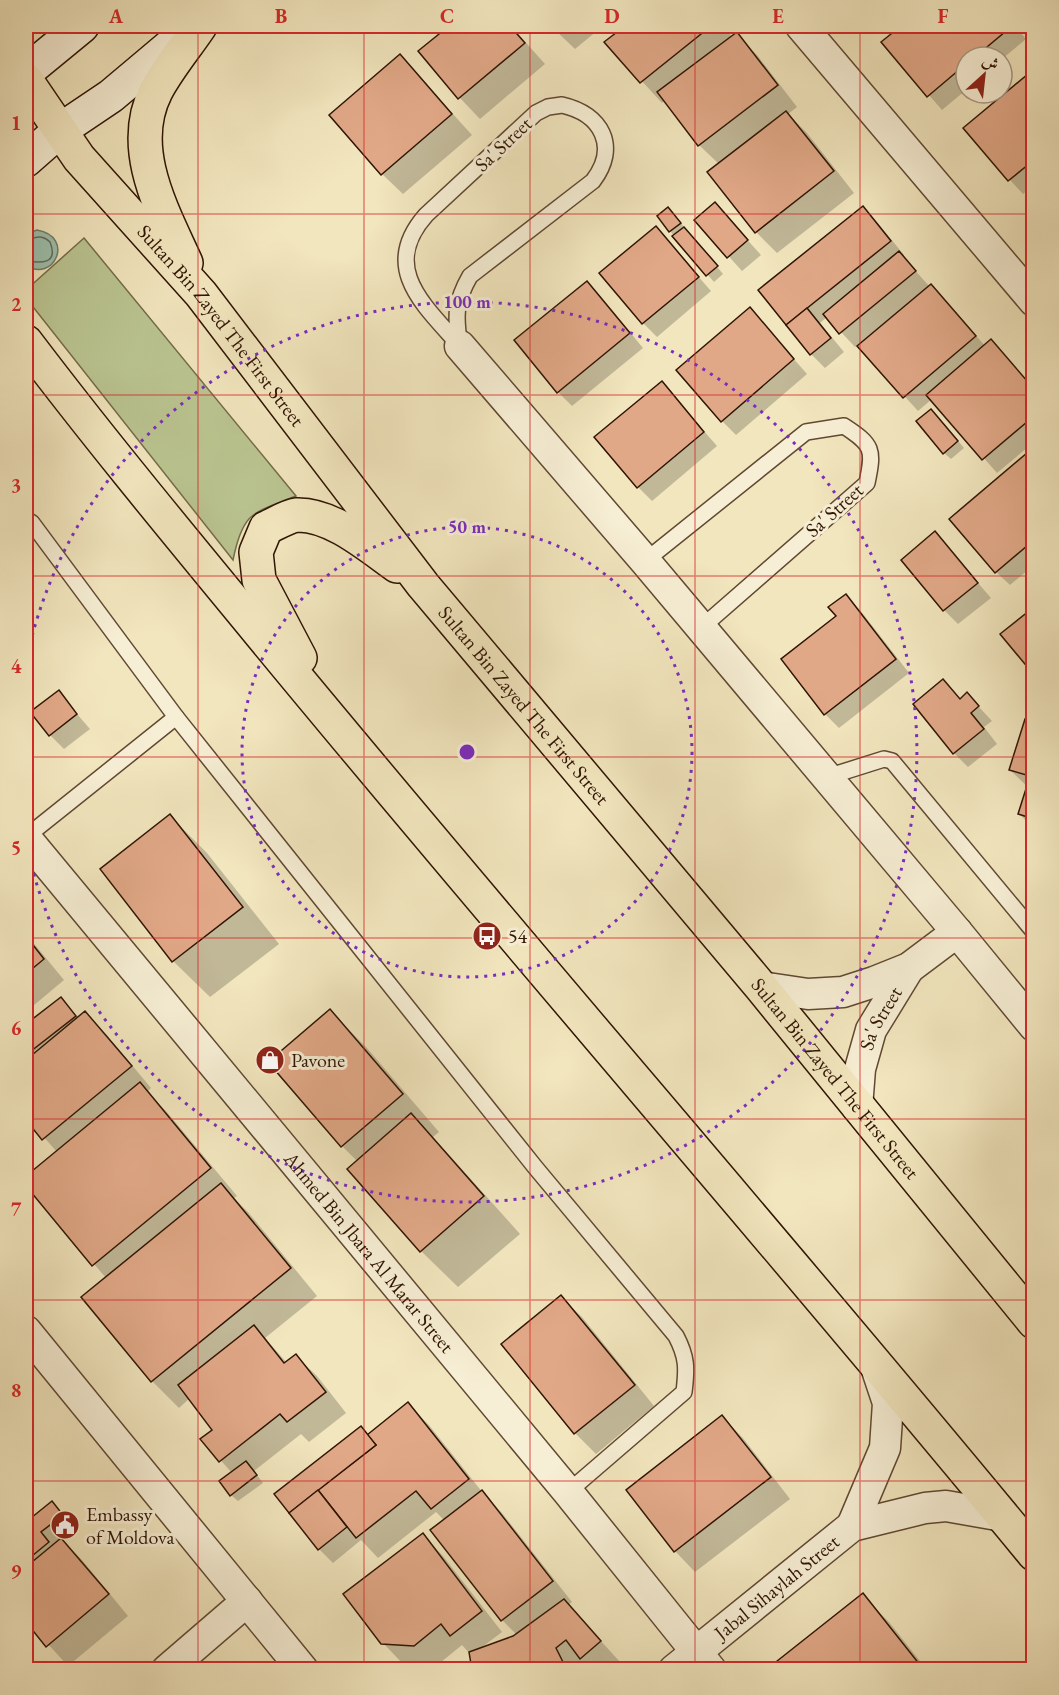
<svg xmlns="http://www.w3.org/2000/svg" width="1059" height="1695" font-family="'EB Garamond',Amiri,serif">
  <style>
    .green { fill: #bac591; stroke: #746c4a; stroke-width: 1.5 }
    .water { fill: #9cc0ad; stroke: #707b69; stroke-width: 1.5 }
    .shadow { fill: #0003 }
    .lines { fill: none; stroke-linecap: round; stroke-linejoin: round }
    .shore { stroke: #666a58; stroke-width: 1.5 }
    .building { fill: #e1a887; stroke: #2f1403; stroke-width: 1.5 }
    .service-casing { stroke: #604832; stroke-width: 18 }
    .minor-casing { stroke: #604832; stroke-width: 33 }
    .secondary-casing { stroke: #2f1403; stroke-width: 36 }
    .primary-casing { stroke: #2f1403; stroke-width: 36 }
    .service { stroke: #f7efd5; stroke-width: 15 }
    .minor { stroke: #f7efd5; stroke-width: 30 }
    .secondary { stroke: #f7efd5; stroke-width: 33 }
    .primary { stroke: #f2e6be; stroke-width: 33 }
    .grid { fill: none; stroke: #d62828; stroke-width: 1.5; stroke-opacity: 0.55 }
    .ring { fill: none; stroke: #7b2cbf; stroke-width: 3; stroke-dasharray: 3 6 }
    .labels { text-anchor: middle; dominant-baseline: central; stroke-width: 6; stroke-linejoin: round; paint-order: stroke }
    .street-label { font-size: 20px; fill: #2f1403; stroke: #f7efd5 }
    .poi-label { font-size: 20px; fill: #2f1403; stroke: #f7efd5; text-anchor: start }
    .centre { fill: #7b2cbf; stroke: #f7efd5; stroke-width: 3 }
    .ring-label { font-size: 18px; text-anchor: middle; font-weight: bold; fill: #7b2cbf; stroke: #f7efd5; stroke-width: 6; stroke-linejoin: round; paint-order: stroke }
    .neatline { fill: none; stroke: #d62828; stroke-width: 2 }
    .grid-label { font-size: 20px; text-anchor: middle; font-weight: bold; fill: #d62828 }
  </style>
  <rect width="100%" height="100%" fill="#f2e6be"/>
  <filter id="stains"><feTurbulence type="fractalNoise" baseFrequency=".00333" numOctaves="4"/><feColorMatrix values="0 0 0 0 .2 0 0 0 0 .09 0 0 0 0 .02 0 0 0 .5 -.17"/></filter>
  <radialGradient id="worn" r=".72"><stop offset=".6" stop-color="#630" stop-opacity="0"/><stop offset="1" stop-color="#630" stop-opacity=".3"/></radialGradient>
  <path class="green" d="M84 238 296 496C253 513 243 511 233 560L26 298V290Z"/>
  <path class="water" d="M37 230C76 237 53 284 26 265V234Z"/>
  <g class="shadow">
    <path d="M451 26H511L545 64 480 119 460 98 420 51Z"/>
    <path d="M551 26H603L575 49Z"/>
    <path d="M627 26H723L732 37 736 34 757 55 797 107 788 114 807 133 854 193 777 253 756 232 719 164 699 145 665 100 662 103 606 42Z"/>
    <path d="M903 26H1015L1026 39 1002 59V57H966V90L942 110 883 42Z"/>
    <path d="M1023 26H1034V36Z"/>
    <path d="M400 56 472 135 403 194 382 174Z"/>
    <path d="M1034 71V185L1023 194 1010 180Z"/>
    <path d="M715 204 761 255 742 271 696 220Z"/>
    <path d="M863 208 877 222 904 255 903 257 930 287 931 286 945 300 985 346 991 341 1034 388V442L997 473 932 399 918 411 858 345 855 347 827 317 820 323 844 352 825 368 811 354 760 290Z"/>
    <path d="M675 216 723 274 714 282 670 231Z"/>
    <path d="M656 228 711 291 657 337 643 323Z"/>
    <path d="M587 283 601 297 643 348 572 406 558 392 516 340Z"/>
    <path d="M750 309 807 374 736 435 722 421Z"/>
    <path d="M662 383 717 446 652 501 638 487Z"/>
    <path d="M938 417 964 448 951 459 944 453Z"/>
    <path d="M1034 449V565L1010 585 996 572Z"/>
    <path d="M935 533 991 598 958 624 944 610 903 560Z"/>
    <path d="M846 596 860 610 909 673 839 728 825 714 838 617Z"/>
    <path d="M943 681 961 700 967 694 992 721 984 727 997 744 968 767 954 753 915 705Z"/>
    <path d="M58 692 90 729 64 749 50 735Z"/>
    <path d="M1034 723V828L1019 814 1028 787 1010 770Z"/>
    <path d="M170 816 207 853 279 944 210 997 173 961Z"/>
    <path d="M26 934 64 980 27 1011 26 1009Z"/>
    <path d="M61 999 79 1018 85 1013 106 1034 151 1088 147 1092 166 1111 237 1196 234 1198 248 1212 317 1296 265 1338 287 1363 296 1356 317 1376 346 1413 309 1442 301 1434 254 1471 263 1483 238 1501 231 1495 232 1473 202 1439 215 1430 190 1398 179 1408 152 1381 106 1278 26 1184V1178L57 1152 26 1117V1026Z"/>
    <path d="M330 1011 367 1048 439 1132 433 1137 520 1234 458 1287 421 1251 358 1162 342 1146 270 1062Z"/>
    <path d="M561 1297 582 1317 654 1406 596 1454 575 1433Z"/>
    <path d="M408 1404 429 1425 483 1493 502 1513 572 1602 568 1605 621 1663 612 1670H593L585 1662 576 1670H474L471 1655 462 1645 435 1667 404 1665 383 1643 423 1535 443 1556 502 1632 481 1648 517 1635 502 1620 445 1521 436 1512 378 1558 361 1540 333 1563 319 1549 276 1495 368 1436Z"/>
    <path d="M722 1417 743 1438 790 1499 695 1572 675 1551Z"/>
    <path d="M52 1503 76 1529 62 1540 82 1560 128 1616 68 1666 26 1620V1524Z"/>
    <path d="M862 1595 889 1622 927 1670H770Z"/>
    <path d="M26 1662 29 1665 33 1670H26Z"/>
  </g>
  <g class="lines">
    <path class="shore" d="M26 239C35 239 41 233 50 242 59 265 40 263 26 261"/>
  </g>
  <g class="building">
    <path d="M449 26H510L525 43 458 99 418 51Z"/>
    <path d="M625 26H711L640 83 604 42Z"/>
    <path d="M901 26H1012L975 57H966V64L927 97 881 42Z"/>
    <path d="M737 32 778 85 698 146 657 92Z"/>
    <path d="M400 54 452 114 381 175 329 115Z"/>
    <path d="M1034 69V160L1008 181 963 128Z"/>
    <path d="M786 111 834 171 755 233 707 172Z"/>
    <path d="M1034 195V210L1026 201Z"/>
    <path d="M715 202 748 240 727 258 694 220Z"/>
    <path d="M863 206 891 241 786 325 758 290Z"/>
    <path d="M668 207 681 223 669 232 657 216Z"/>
    <path d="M656 226 699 277 642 324 599 273Z"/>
    <path d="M684 227 718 266 706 276 672 236Z"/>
    <path d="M899 251 916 271 839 334 823 314Z"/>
    <path d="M587 281 630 333 557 393 514 340Z"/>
    <path d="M931 284 976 336 903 398 857 346Z"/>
    <path d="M750 307 794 359 721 422 676 370Z"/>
    <path d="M807 308 831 338 810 355 786 325Z"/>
    <path d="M991 339 1034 389V416L982 460 926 395Z"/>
    <path d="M662 381 704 432 637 488 594 437Z"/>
    <path d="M931 409 958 441 943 454 916 421Z"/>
    <path d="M1034 447V540L995 573 949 519Z"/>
    <path d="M935 531 978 583 943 611 901 560Z"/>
    <path d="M846 594 896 659 824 715 781 659 836 616 828 607Z"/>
    <path d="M1034 607V675L1000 634Z"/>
    <path d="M943 679 960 699 967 692 979 706 971 713 984 729 953 754 913 704Z"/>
    <path d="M59 690 77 714 49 736 30 712Z"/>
    <path d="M1025 719 1034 722V819L1018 814 1030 776 1009 770Z"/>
    <path d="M170 814 243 907 172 962 100 869Z"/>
    <path d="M26 936 44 959 26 974Z"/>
    <path d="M61 997 76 1016 26 1055V1024Z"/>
    <path d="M330 1009 403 1094 341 1147 268 1062Z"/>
    <path d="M85 1011 132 1066 42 1140 26 1120V1060Z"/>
    <path d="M140 1082 211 1168 92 1266 26 1186V1176Z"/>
    <path d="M411 1113 484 1196 420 1252 347 1169Z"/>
    <path d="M221 1183 291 1268 151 1382 81 1297Z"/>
    <path d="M561 1295 635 1385 574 1434 501 1344Z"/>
    <path d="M254 1325 284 1363 296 1354 326 1392 287 1422 280 1414 219 1462 200 1439 212 1430 178 1385Z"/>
    <path d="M408 1402 469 1479 431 1509 416 1491 356 1538 318 1490 376 1445 367 1435Z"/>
    <path d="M722 1415 771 1477 674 1552 626 1490Z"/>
    <path d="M361 1426 376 1445 289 1513 274 1494Z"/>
    <path d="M246 1461 257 1475 230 1496 219 1481Z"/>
    <path d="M318 1490 347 1527 318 1550 289 1513Z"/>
    <path d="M482 1490 553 1581 501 1621 430 1530Z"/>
    <path d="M52 1501 63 1515 41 1532 49 1542 26 1561V1522Z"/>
    <path d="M423 1533 482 1611 450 1636 441 1624 414 1646 381 1644 343 1594Z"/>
    <path d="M61 1538 109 1594 46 1647 26 1622V1567Z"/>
    <path d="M863 1593 924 1670H768L767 1669Z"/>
    <path d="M564 1599 601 1641 580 1659 566 1640 556 1648 567 1670H472L469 1652 513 1636Z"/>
  </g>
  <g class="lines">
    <g class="service-casing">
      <g id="service">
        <path d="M562 105C602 114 619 147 593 181L470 276C455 302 455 317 460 346 425 306 379 268 426 215L536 113 548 107Z"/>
        <path d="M26 519 32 523 176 717 535 1167 676 1336C687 1357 687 1368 684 1392L568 1492"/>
        <path d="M645 561 806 432 844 426C873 445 874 449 867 483L701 628"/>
        <path d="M827 777 884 759 892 761 1034 932"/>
        <path d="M26 837 176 717"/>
      </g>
    </g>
    <g class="minor-casing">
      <g id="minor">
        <path d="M801 26 1034 301"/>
        <path d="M460 346 645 561 957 932 1034 1026"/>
        <path id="s1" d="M26 838 568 1492 711 1670"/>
        <path d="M761 987 808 994 843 992 874 982 909 968 957 932"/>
        <path id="s2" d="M857 1107 860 1069 871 1030 909 968"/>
        <path d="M26 1331 303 1670"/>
        <path d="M852 1526 885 1448 888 1403 876 1367"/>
        <path d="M167 1670 247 1601"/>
        <path id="s3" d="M674 1670 852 1526 925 1508 946 1506 1003 1516"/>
      </g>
    </g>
    <g class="secondary-casing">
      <g id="secondary">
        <path d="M26 72 82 26"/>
        <path d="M26 160 59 131 111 96 193 27"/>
      </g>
    </g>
    <g class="primary-casing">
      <g id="primary">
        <path id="s4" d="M26 80 79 158 201 294 423 585 761 987 1034 1322"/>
        <path d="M186 263C162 210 127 148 156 91 168 68 186 47 200 26"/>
        <path d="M26 342C101 441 180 536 259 632 514 942 779 1244 1034 1554"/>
        <path d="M300 658 259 580 256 552 266 528C275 524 288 516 297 515 332 514 370 547 397 566"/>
      </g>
    </g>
    <use href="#service" class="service"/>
    <use href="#minor" class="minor"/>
    <use href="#secondary" class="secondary"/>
    <use href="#primary" class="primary"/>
  </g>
  <path class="grid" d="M198 26V1670M364 26V1670M530 26V1670M695 26V1670M860 26V1670M26 214H1034M26 395H1034M26 576H1034M26 757H1034M26 938H1034M26 1119H1034M26 1300H1034M26 1481H1034"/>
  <g class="ring">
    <circle cx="467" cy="752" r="225"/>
    <path d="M26 662A450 450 0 1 1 26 842"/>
  </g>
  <defs>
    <g id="bus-disc" transform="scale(1.5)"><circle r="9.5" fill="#8f2418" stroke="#f7efd5"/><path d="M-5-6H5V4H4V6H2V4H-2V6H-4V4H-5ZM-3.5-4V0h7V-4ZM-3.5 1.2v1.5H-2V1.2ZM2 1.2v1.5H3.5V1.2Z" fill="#fff"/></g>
    <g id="shop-disc" transform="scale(1.5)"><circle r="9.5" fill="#8f2418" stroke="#f7efd5"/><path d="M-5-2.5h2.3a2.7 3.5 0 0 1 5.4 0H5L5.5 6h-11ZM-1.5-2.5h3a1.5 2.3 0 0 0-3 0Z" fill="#fff"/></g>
    <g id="civic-disc" transform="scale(1.5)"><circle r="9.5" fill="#8f2418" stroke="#f7efd5"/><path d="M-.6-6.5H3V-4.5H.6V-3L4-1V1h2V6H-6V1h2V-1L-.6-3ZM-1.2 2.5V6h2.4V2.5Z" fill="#fff"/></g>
  </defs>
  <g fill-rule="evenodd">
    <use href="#bus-disc" x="487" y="936"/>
    <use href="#shop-disc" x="270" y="1060"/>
    <use href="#civic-disc" x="65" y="1525"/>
  </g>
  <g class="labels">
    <g class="street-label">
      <text transform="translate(503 144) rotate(-43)">Sa' Street</text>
      <text stroke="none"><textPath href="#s4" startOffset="314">Sultan Bin Zayed The First Street</textPath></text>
      <text transform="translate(834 510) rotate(-42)">Sa' Street</text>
      <text stroke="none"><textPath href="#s4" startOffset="800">Sultan Bin Zayed The First Street</textPath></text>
      <text stroke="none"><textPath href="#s2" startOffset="93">Sa' Street</textPath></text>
      <text stroke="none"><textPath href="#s4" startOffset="1286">Sultan Bin Zayed The First Street</textPath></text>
      <text stroke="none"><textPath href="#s1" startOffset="538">Ahmed Bin Jbara Al Marar Street</textPath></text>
      <text stroke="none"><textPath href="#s3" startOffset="132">Jabal Sihaylah Street</textPath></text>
    </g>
    <g class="poi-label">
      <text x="508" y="936">54</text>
      <text x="291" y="1060">Pavone</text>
      <text x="86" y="1514">Embassy<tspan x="86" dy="23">of Moldova</tspan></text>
    </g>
  </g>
  <circle cx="467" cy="752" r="9" class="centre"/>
  <g class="ring-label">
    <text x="467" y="308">100 m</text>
    <text x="467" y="533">50 m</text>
  </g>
  <rect width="1059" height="1695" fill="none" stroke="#f2e6be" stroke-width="66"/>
  <g transform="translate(984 75) rotate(27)"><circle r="28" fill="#f7efd5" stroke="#a79781" stroke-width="1.5"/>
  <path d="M0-4.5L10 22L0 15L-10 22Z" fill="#8f2418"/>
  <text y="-9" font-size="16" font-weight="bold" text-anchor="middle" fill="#2f1403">ش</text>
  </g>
  <rect x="33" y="33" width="993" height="1629" class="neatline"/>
  <g class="grid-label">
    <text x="116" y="23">A</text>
    <text x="281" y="23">B</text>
    <text x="447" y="23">C</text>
    <text x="612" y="23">D</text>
    <text x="778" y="23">E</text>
    <text x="943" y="23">F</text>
    <text x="16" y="130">1</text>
    <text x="16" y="311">2</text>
    <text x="16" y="492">3</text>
    <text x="16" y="673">4</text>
    <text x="16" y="854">5</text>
    <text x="16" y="1035">6</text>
    <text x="16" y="1216">7</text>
    <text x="16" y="1397">8</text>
    <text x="16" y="1578">9</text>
  </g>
  <rect width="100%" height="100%" filter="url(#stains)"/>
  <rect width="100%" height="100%" fill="url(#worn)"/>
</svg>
